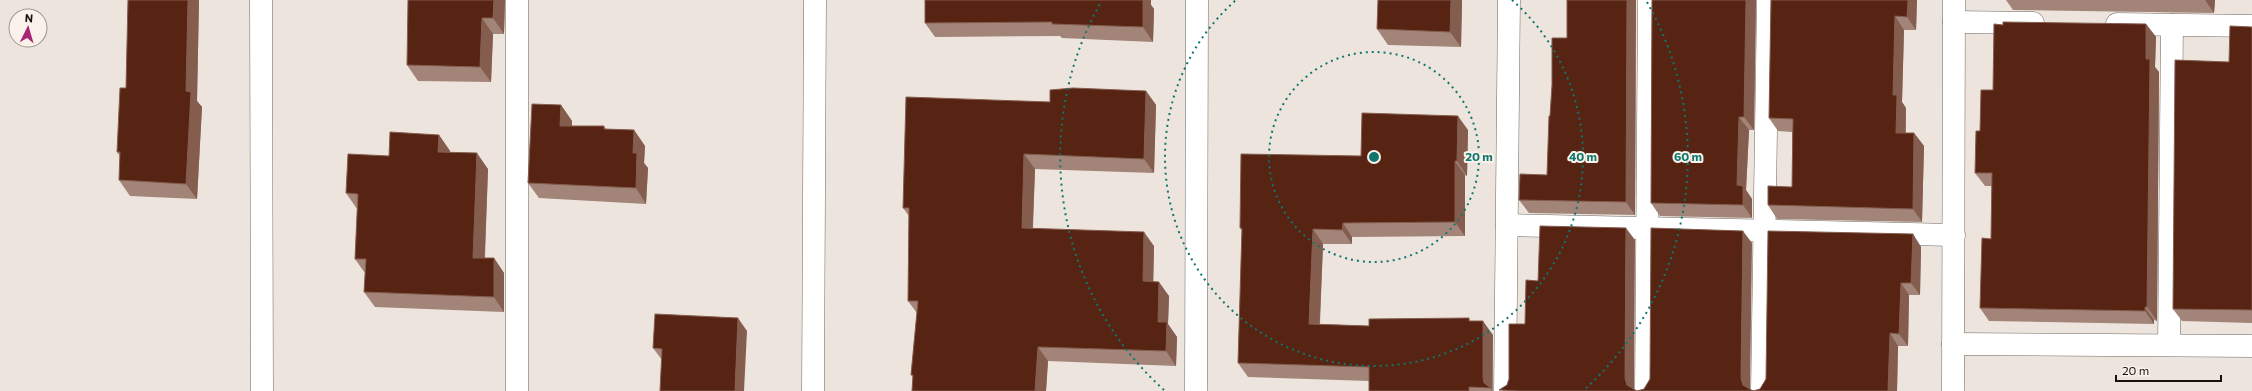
<svg xmlns="http://www.w3.org/2000/svg" width="2252" height="391" font-family="Commissioner,sans-serif">
  <style>
    .lines { fill: none; stroke-linecap: round; stroke-linejoin: round }
    .minor-casing { stroke: #6f6861; stroke-width: 23 }
    .tertiary-casing { stroke: #6f6861; stroke-width: 23 }
    .minor { stroke: #fff; stroke-width: 22 }
    .tertiary { stroke: #fff; stroke-width: 22 }
    .wall { fill: #a28478 }
    .shaded-wall { fill: #845d4f }
    .building { fill: #572312; stroke: #845d4f }
    .ring { fill: none; stroke: #0f766e; stroke-width: 2; stroke-dasharray: 2 4 }
    .centre { fill: #0f766e; stroke: #faf2ea; stroke-width: 2 }
    .ring-label { font-size: 12px; text-anchor: middle; font-weight: bold; fill: #0f766e; stroke: #faf2ea; stroke-width: 4; stroke-linejoin: round; paint-order: stroke }
  </style>
  <rect width="100%" height="100%" fill="#ede5dd"/>
  <g class="lines">
    <g class="minor-casing">
      <g id="minor">
        <path d="M261 0 262 391"/>
        <path d="M1954 22 2033 23"/>
        <path d="M2117 24 2252 26"/>
        <path d="M1507 225 1954 235"/>
        <path d="M1953 344 2252 346"/>
        <path d="M2169 345 2172 25"/>
        <path d="M517 391V0"/>
        <path d="M1196 391 1197 0"/>
        <path d="M1505 391 1509 0"/>
        <path d="M1646 391 1649 0"/>
        <path d="M1762 391 1768 0"/>
        <path d="M1953 391 1954 0"/>
      </g>
    </g>
    <g class="tertiary-casing">
      <path id="tertiary" d="M813 391 815 0"/>
    </g>
    <use href="#minor" class="minor"/>
    <use href="#tertiary" class="tertiary"/>
  </g>
  <g class="wall">
    <path d="M128 0H199L197 101 202 107 197 199 130 196 119 180 120 156 117 152 126 88Z"/>
    <path d="M505 0 504 34H493L491 82 418 81 407 65Z"/>
    <path d="M1378 0H1462L1461 47 1388 45 1377 29Z"/>
    <path d="M1567 0H1636L1635 215 1529 213 1519 200 1547 175 1550 116 1567 38Z"/>
    <path d="M1652 0H1756L1754 130H1749L1746 190 1752 199V218L1660 216 1651 203Z"/>
    <path d="M1771 0H1917L1916 30H1904L1902 102 1906 108V133H1914L1924 146 1922 222 1777 219 1768 205 1792 187V132L1778 131 1769 118Z"/>
    <path d="M2006 0H2215L2214 13 2013 10Z"/>
    <path d="M1151 5 1154 9 1153 42 1062 38 1060 36 935 37 925 23Z"/>
    <path d="M2146 24 2156 37 2155 67 2159 72 2157 321 2154 320V324L1989 321 1980 308 1991 239 1992 186H1985L1975 173 1980 131 1993 90Z"/>
    <path d="M2252 27V323L2182 321 2173 309 2229 62Z"/>
    <path d="M1146 91 1156 105 1154 173 1035 169 1033 229 1154 246 1153 281 1169 296 1168 324 1177 337 1176 366 1048 361 1046 391H912L913 377 911 375 917 313 908 301 909 216 903 208 1050 102Z"/>
    <path d="M561 105 572 121V126H604L606 129 634 130 645 146 644 163 648 168 646 204 539 198 528 183Z"/>
    <path d="M1468 130 1467 176 1465 175V236L1352 237V244H1323L1320 324 1369 326 1469 318 1470 321 1493 335V391H1369V381L1248 377 1238 363 1242 231 1240 228 1361 156Z"/>
    <path d="M439 135 450 151V152L488 169 485 258H494L504 273V312L375 307 364 292 365 273 355 259 357 209 346 193Z"/>
    <path d="M1913 234 1921 247 1920 295H1909L1908 346H1898L1897 391H1753L1760 389Z"/>
    <path d="M747 331 662 360 653 348Z"/>
  </g>
  <g class="shaded-wall">
    <path d="M188 0H199L197 101 202 107 197 199 186 184V91Z"/>
    <path d="M494 0H505L504 34 493 18Z"/>
    <path d="M1143 0H1151V5L1154 9 1153 42 1143 27Z"/>
    <path d="M1451 0H1462L1461 47 1450 32Z"/>
    <path d="M1627 0H1636L1635 215 1626 202Z"/>
    <path d="M1746 0H1756L1754 130 1744 117Z"/>
    <path d="M1908 0H1917L1916 30 1907 17Z"/>
    <path d="M2205 0H2215L2214 13Z"/>
    <path d="M1895 16 1904 30 1902 102 1906 108 1905 146 1896 133 1893 95Z"/>
    <path d="M482 18 493 34 491 82 480 67Z"/>
    <path d="M2146 24 2156 37 2155 67 2159 72 2157 321 2147 307 2146 59Z"/>
    <path d="M1146 91 1156 105 1154 173 1144 159Z"/>
    <path d="M561 105 572 121 571 142 560 126Z"/>
    <path d="M1458 116 1468 130 1467 176 1457 161Z"/>
    <path d="M1739 117 1749 130 1746 190 1752 199V218L1743 205 1737 185Z"/>
    <path d="M634 130 645 146 644 163 648 168 646 204 636 188 633 153Z"/>
    <path d="M1914 133 1924 146 1922 222 1913 209Z"/>
    <path d="M439 135 450 151 449 168 438 152Z"/>
    <path d="M477 153 488 169 484 273 473 258Z"/>
    <path d="M1024 154 1035 169 1032 243 1022 228Z"/>
    <path d="M1455 161 1465 175V236L1455 222Z"/>
    <path d="M1343 223 1352 237V244L1342 230Z"/>
    <path d="M1626 228 1635 240 1634 391 1627 385 1625 378Z"/>
    <path d="M1313 229 1323 244 1319 338 1309 324Z"/>
    <path d="M1743 231 1752 243 1750 391 1743 385 1741 378Z"/>
    <path d="M1144 232 1154 246 1153 296 1143 281Z"/>
    <path d="M1913 234 1921 247 1920 295 1911 283Z"/>
    <path d="M494 258 504 273V312L494 297Z"/>
    <path d="M1159 282 1169 296 1168 324 1177 337 1176 366 1166 351 1158 322Z"/>
    <path d="M1901 283 1909 295 1908 346 1899 334Z"/>
    <path d="M2145 307 2154 320V324L2145 311Z"/>
    <path d="M738 318 747 331 744 391H735Z"/>
    <path d="M1483 321 1493 335 1492 390 1491 388 1484 383 1483 377Z"/>
    <path d="M1890 333 1898 346 1897 391H1888Z"/>
    <path d="M1038 347 1048 361 1046 391H1035Z"/>
  </g>
  <g class="building">
    <path d="M128 0H188L186 91 191 92 186 184 119 180 120 152H117L120 88H126Z"/>
    <path d="M408 0H494L493 18H482L480 67 407 65Z"/>
    <path d="M925 0H1143V27L1052 24V22L925 23Z"/>
    <path d="M1378 0H1451L1450 32 1377 29Z"/>
    <path d="M1567 0H1627L1626 202 1519 200 1520 174 1547 175 1549 116H1550L1552 85V38H1567Z"/>
    <path d="M1652 0H1746L1744 117H1739L1737 185 1743 186V205L1651 203Z"/>
    <path d="M1771 0H1908L1907 17 1895 16 1893 95H1897L1896 133H1914L1913 209 1768 205V186L1792 187 1793 119 1769 118Z"/>
    <path d="M2003 22 2146 24V59H2150L2147 307H2145V311L1980 308 1982 238 1991 239 1992 173H1975L1976 131H1980L1981 90H1993L1994 24 2003 25Z"/>
    <path d="M2230 26 2252 27V310L2173 309 2175 60 2229 62Z"/>
    <path d="M1073 88 1146 91 1144 159 1024 154 1022 228 1144 232 1143 281 1159 282 1158 322H1167L1166 351 1038 347 1035 391H912L913 375H911L918 301H908L909 208H903L906 97 1050 102V90Z"/>
    <path d="M532 104 561 105 560 126H604V129L634 130 633 153H637L636 188 528 183Z"/>
    <path d="M1362 113 1458 116 1457 161H1455V222L1343 223 1342 230 1313 229 1309 324 1369 326V319L1469 318V321H1483V377L1484 383 1491 388 1469 387V391H1369V367L1238 363 1242 228H1240L1241 154 1361 156Z"/>
    <path d="M390 132 439 135 438 152 477 153 473 258H494V297L364 292 366 259H355L358 194 346 193 348 154 389 156Z"/>
    <path d="M1540 226 1626 228 1625 378 1627 385 1637 391H1518L1499 390 1507 385 1509 379V324H1525L1526 280 1538 281Z"/>
    <path d="M1651 228 1743 231 1741 378 1743 385 1753 391H1637L1644 389 1650 379Z"/>
    <path d="M1768 231 1913 234 1911 283H1901L1899 334 1890 333 1888 391H1753L1760 389 1766 379Z"/>
    <path d="M655 314 738 318 735 391H660L662 349 653 348Z"/>
  </g>
  <g class="ring">
    <circle cx="1374" cy="157" r="105"/>
    <path d="M1512 0A209 209 0 1 1 1236 0"/>
    <path d="M1164 390A314 314 0 0 1 1101 2M1647 2A314 314 0 0 1 1584 390"/>
  </g>
  <circle cx="1374" cy="157" r="6" class="centre"/>
  <g class="ring-label">
    <text x="1479" y="161">20 m</text>
    <text x="1583" y="161">40 m</text>
    <text x="1688" y="161">60 m</text>
  </g>
  <g transform="translate(28 28) rotate(5)"><circle r="19" fill="#faf2ea" stroke="#9e9892"/>
  <path d="M0-3L7 15L0 10L-7 15Z" fill="#a82775"/>
  <text y="-6" font-size="11" font-weight="bold" text-anchor="middle" fill="#14110e">N</text>
  </g>
  <path d="M2116 375v6h105v-6" fill="none" stroke="#14110e" stroke-width="2"/>
  <text x="2122" y="375" font-size="12" fill="#14110e" stroke="#faf2ea" stroke-width="3" paint-order="stroke">20 m</text>
</svg>
